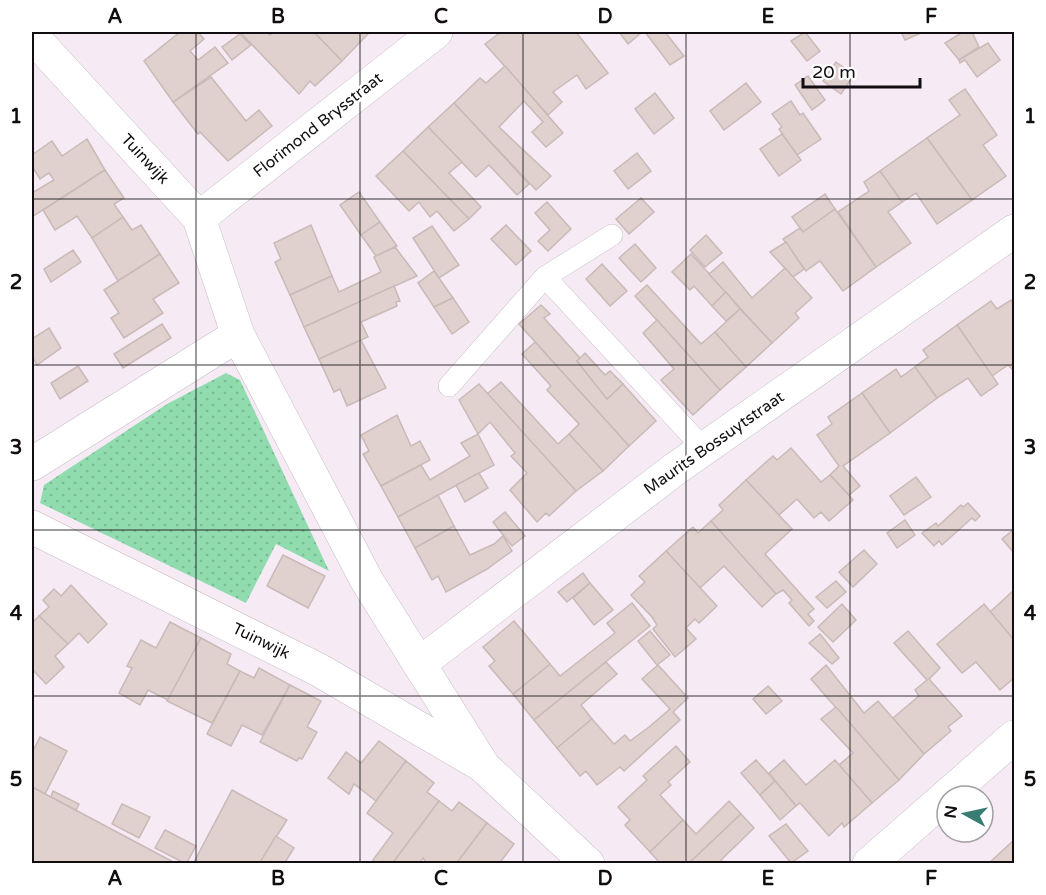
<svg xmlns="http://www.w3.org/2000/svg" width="1046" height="895" font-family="'Varela Round',sans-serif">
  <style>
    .grass { fill: url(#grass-dots) }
    .building { fill: #e0d0ce; stroke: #c9b9b7; stroke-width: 1.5 }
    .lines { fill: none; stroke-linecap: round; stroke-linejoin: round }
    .service-casing { stroke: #c8bdc7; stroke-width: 22 }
    .minor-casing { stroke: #c8bdc7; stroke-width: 34 }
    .service { stroke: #fff; stroke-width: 21 }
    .minor { stroke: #fff; stroke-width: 33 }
    .grid { fill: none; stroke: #110d11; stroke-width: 1.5; stroke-opacity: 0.55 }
    .labels { text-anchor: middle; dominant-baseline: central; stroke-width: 5; stroke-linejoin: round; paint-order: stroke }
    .street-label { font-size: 16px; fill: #110d11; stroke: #fff }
    .neatline { fill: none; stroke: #110d11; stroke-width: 2 }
    .grid-label { font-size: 20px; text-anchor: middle; font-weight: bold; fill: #110d11 }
  </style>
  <defs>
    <pattern id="grass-dots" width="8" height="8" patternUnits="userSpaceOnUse" patternTransform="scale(1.5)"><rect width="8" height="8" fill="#91dcae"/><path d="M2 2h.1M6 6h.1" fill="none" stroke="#7cbc95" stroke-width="1.8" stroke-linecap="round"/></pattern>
  </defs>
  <rect width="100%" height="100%" fill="#f6ebf5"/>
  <path class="grass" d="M226 373 240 380 329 571 276 544 246 603 40 503 44 485 167 404Z"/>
  <g class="building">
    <path d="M180 32H198L204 39 190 51 198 60 215 47 228 63 173 102 144 61Z"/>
    <path d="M240 32H266L270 35 274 32H314L342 61 315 86 310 81 299 94Z"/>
    <path d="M314 32H365L368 34 342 61Z"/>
    <path d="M501 32H576L608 73 586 89 577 75 553 92 562 102 548 115 485 44Z"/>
    <path d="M619 32H640L641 33 628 44Z"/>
    <path d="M645 32H665L684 56 670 65Z"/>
    <path d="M805 32 820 51 807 61 791 41Z"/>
    <path d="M901 32H923L905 40Z"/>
    <path d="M963 32H972L979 47 959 60 945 43Z"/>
    <path d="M240 34 251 45 232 60 222 47Z"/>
    <path d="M988 43 1000 60 977 77 965 60 960 63 959 60Z"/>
    <path d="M836 62 854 75 841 94 823 81Z"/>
    <path d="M505 66 563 133 546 147 532 132 543 122 524 101 499 127 551 176 536 190 454 103 480 78 486 83Z"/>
    <path d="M808 76 825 100 812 110 795 85Z"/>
    <path d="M211 77 246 121 259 110 272 126 228 161 200 132 198 134 173 102Z"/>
    <path d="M746 83 761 102 724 130 710 111Z"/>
    <path d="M965 89 997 135 983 145 1006 176 972 200 927 138 960 115 949 100Z"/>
    <path d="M655 93 674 118 654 134 635 109Z"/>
    <path d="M791 101 800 115 803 113 821 139 797 155 779 129 782 127 772 114Z"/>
    <path d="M454 103 529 184 517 195 489 165 476 177 428 127Z"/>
    <path d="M428 127 462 162 449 173 481 207 469 219 403 151Z"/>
    <path d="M782 134 801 160 779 176 760 149Z"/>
    <path d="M927 138 972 200 937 224 916 193 902 202 880 171Z"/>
    <path d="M87 139 105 170 32 217V193L54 180 49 173 40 179 32 166V155L52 141 62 156Z"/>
    <path d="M403 151 469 219 454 231 437 211 430 217 419 202 409 211 376 176Z"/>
    <path d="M637 153 651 171 628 189 614 171Z"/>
    <path d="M105 170 124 198 114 204 123 217 92 238 77 216 55 230 43 210Z"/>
    <path d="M880 171 902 202 888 212 911 243 876 267 838 212 869 191 864 182Z"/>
    <path d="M359 192 380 222 361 235 340 205Z"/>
    <path d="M825 194 835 209 803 232 792 217Z"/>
    <path d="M641 198 654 212 629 234 616 219Z"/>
    <path d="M547 202 571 229 548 251 538 241 550 230 535 213Z"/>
    <path d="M835 209 876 267 843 291 820 261 806 271 783 239 800 228 803 232Z"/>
    <path d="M123 217 132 230 141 225 160 254 118 281 92 238Z"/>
    <path d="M380 222 397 246 376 256 361 235Z"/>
    <path d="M311 225 332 276 290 295 275 262 281 259 274 243Z"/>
    <path d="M506 225 531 251 516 265 491 239Z"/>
    <path d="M432 226 459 265 439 278 413 238Z"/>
    <path d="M706 235 722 253 705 267 690 250Z"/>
    <path d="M786 242 804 269 793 277 770 252Z"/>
    <path d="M635 244 656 268 641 282 619 258Z"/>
    <path d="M395 247 417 276 304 327 290 295 332 276 339 292 381 272 374 257Z"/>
    <path d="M73 250 81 262 51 282 44 269Z"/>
    <path d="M160 254 179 283 153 299 163 313 124 338 111 318 119 313 104 290Z"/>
    <path d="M691 254 726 292 712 306 694 286 690 290 672 272Z"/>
    <path d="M723 262 752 298 785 268 812 298 795 313 799 318 772 343 709 274Z"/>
    <path d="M602 264 627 291 610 306 586 279Z"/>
    <path d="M434 271 453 298 434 307 418 283Z"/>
    <path d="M647 285 701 344 715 332 746 367 720 390 635 296Z"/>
    <path d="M394 286 400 301 396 302 397 306 361 322 368 337 319 359 304 327Z"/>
    <path d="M726 292 740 309 726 321 712 306Z"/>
    <path d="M453 298 469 322 452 334 434 307Z"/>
    <path d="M1011 300 1014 305V367L1012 369 1008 365 992 376 957 325 991 301 997 309Z"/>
    <path d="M541 305 550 314 544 318 580 358 577 361 607 399 623 384 656 421 629 446 519 324Z"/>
    <path d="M740 309 772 343 746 367 715 332Z"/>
    <path d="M657 320 720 390 693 415 661 380 674 369 643 333Z"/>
    <path d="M162 324 171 338 123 368 114 354Z"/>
    <path d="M957 325 998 384 981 396 968 378 937 398 915 367 928 357 923 350Z"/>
    <path d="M49 328 61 348 37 365 32 356V339Z"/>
    <path d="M361 340 386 388 347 406 340 389 334 392 319 359Z"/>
    <path d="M535 342 629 446 603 471 569 434 579 424 547 390 551 386 522 354Z"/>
    <path d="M585 353 605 375 610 371 623 384 607 399 577 361Z"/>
    <path d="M78 366 88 381 60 399 51 383Z"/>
    <path d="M915 367 937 398 890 433 862 393 896 369 901 377Z"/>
    <path d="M501 382 558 444 569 434 603 471 576 491 487 394Z"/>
    <path d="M479 384 576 491 549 516 546 513 537 522 510 490 527 473 511 456 515 453 490 422 478 434 459 400Z"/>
    <path d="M862 393 890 433 843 466 860 486 849 495 830 475 839 466 817 435 832 424 828 417Z"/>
    <path d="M397 415 411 446 420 441 430 460 381 486 363 454 369 451 361 435Z"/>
    <path d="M478 434 494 465 398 517 381 486 421 465 430 480 470 456 461 443Z"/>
    <path d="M791 448 821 482 830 475 853 500 829 521 821 512 814 518 797 499 779 515 746 480 773 456 777 460Z"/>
    <path d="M479 473 488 488 465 502 456 485Z"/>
    <path d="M916 477 931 497 904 515 890 496Z"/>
    <path d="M746 480 792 529 765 554 814 609 808 614 814 621 809 626 789 603 792 600 783 590 776 594 711 521 723 510 719 505Z"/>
    <path d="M438 495 454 526 415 548 398 517Z"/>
    <path d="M968 503 980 516 975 521 972 518 942 545 939 541 934 546 922 533 936 523 938 526 961 505 963 507Z"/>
    <path d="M505 512 525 536 512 546 493 522Z"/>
    <path d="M905 520 915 535 897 548 887 533Z"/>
    <path d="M711 521 776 594 762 607 724 566 700 588 666 551 693 527 698 533Z"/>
    <path d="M454 526 470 555 494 544 503 536 512 551 487 569 446 592 438 576 432 580 415 548Z"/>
    <path d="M1014 529V553L1002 539Z"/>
    <path d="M864 550 877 564 853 587 839 572Z"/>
    <path d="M666 551 717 606 699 623 695 619 686 628 696 639 675 657 653 629 657 625 652 617 631 595 645 582 639 576Z"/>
    <path d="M283 555 325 576 308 608 267 586Z"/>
    <path d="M583 573 590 583 567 602 558 592Z"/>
    <path d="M836 581 846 592 827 608 816 597Z"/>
    <path d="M590 583 613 610 594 625 573 598Z"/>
    <path d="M71 585 107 624 88 643 79 633 68 644 39 616 49 607 43 600 54 589 61 596Z"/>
    <path d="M1014 590V640L990 612Z"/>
    <path d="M632 603 650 626 534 720 513 694 550 664 560 676 615 633 607 623Z"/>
    <path d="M842 604 856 620 833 642 818 627Z"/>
    <path d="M984 604 1014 640V678L1000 690 976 662 962 673 937 644Z"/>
    <path d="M39 616 68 644 55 656 64 667 46 684 32 669V623Z"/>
    <path d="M514 621 550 664 513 694 489 666 495 661 483 647Z"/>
    <path d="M170 622 201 638 168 700 148 690 140 705 119 693 132 668 127 666 141 640 156 648Z"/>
    <path d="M650 631 670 655 657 665 638 641Z"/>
    <path d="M908 631 940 668 929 679 962 716 948 727 951 731 924 754 893 718 919 696 915 690 927 680 894 643Z"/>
    <path d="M820 634 839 658 832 664 809 643Z"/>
    <path d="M201 638 231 654 227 664 240 671 212 723 167 701Z"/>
    <path d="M606 662 617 674 581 705 592 719 557 748 534 720Z"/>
    <path d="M658 665 688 698 673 712 680 720 624 771 620 767 597 785 586 771 580 776 557 748 592 719 614 744 625 735 630 741 649 727 670 709 642 679Z"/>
    <path d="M826 665 864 713 878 701 924 754 899 780 811 679Z"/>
    <path d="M259 668 290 685 262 735 242 725 231 746 207 734 240 671 254 678Z"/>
    <path d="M290 685 321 701 307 727 317 732 302 759 299 758 297 761 260 742Z"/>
    <path d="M768 686 782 701 766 714 753 699Z"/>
    <path d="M836 707 899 780 872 803 839 765 853 753 821 719Z"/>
    <path d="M40 737 67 751 45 794 32 787V753Z"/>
    <path d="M379 741 406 761 376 801 354 784 349 794 328 778 346 752 361 763Z"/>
    <path d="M676 746 690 762 668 782 671 785 660 795 683 820 650 852 625 825 630 820 618 807 647 780 643 776Z"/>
    <path d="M756 760 775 781 760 795 741 773Z"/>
    <path d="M784 760 806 785 835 760 872 803 844 827 842 823 829 836 800 803 796 806 769 773Z"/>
    <path d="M406 761 434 783 427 792 439 801 392 864H377L373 860 393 833 367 813Z"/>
    <path d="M775 781 796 806 780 820 760 795Z"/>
    <path d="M32 787 51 797 177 864H32Z"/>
    <path d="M232 790 287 820 259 864H193Z"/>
    <path d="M53 791 79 804 76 810 51 797Z"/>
    <path d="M439 801 452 811 459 802 487 823 456 864H427L423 858 419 864H392Z"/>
    <path d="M729 801 741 814 688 864H661L650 852 683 820 696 834Z"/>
    <path d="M122 804 150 817 139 838 112 824Z"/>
    <path d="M741 814 754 828 721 860 724 864H688Z"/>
    <path d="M487 823 514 844 499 864H456Z"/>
    <path d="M786 824 808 851 791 863 769 836Z"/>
    <path d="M165 830 196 846 186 864 155 848Z"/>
    <path d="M276 836 294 848 284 864H259Z"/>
    <path d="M1014 840V864H988Z"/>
  </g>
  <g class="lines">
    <g class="service-casing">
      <g id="service">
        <path d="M545 277 704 449"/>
        <path d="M449 386 545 277 612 235"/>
      </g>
    </g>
    <g class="minor-casing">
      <g id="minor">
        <path d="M32 36 199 218 238 335 367 581 484 767 588 864"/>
        <path d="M199 218 436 32"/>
        <path d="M32 464 238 335"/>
        <path d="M32 527 319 670 480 764"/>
        <path d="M419 664 675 469 1014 231"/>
        <path d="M869 864 1014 737"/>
      </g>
    </g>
    <use href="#service" class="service"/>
    <use href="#minor" class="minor"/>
  </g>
  <path class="grid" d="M196 32V864M360 32V864M523 32V864M686 32V864M850 32V864M32 199H1014M32 365H1014M32 530H1014M32 696H1014"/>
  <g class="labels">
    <g class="street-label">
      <text transform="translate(318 125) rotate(-38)">Florimond Brysstraat</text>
      <text transform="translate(145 159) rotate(47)">Tuinwijk</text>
      <text transform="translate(714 443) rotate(-35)">Maurits Bossuytstraat</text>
      <text transform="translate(261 641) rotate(26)">Tuinwijk</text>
    </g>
  </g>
  <rect width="1046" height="895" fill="none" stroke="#ffffff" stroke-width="66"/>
  <g transform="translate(965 814) rotate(278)"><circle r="28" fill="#ffffff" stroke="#a09ea0" stroke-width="1.5"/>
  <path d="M0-4.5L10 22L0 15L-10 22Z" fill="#387d73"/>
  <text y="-9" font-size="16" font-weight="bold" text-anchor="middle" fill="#110d11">N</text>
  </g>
  <path d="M803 78v9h117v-9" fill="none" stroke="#110d11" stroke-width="3"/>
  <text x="812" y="78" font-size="18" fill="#110d11" stroke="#ffffff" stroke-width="4.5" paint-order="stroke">20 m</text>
  <rect x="33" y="33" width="980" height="829" class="neatline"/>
  <g class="grid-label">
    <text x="115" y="23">A</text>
    <text x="278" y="23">B</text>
    <text x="441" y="23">C</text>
    <text x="605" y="23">D</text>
    <text x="768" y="23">E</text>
    <text x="931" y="23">F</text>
    <text x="16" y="123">1</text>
    <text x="1030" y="123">1</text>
    <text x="16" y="289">2</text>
    <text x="1030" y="289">2</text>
    <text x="16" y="454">3</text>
    <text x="1030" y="454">3</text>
    <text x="16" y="620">4</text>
    <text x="1030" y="620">4</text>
    <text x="16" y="786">5</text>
    <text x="1030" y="786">5</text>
    <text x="115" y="885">A</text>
    <text x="278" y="885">B</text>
    <text x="441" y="885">C</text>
    <text x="605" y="885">D</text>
    <text x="768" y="885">E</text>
    <text x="931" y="885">F</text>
  </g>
</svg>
